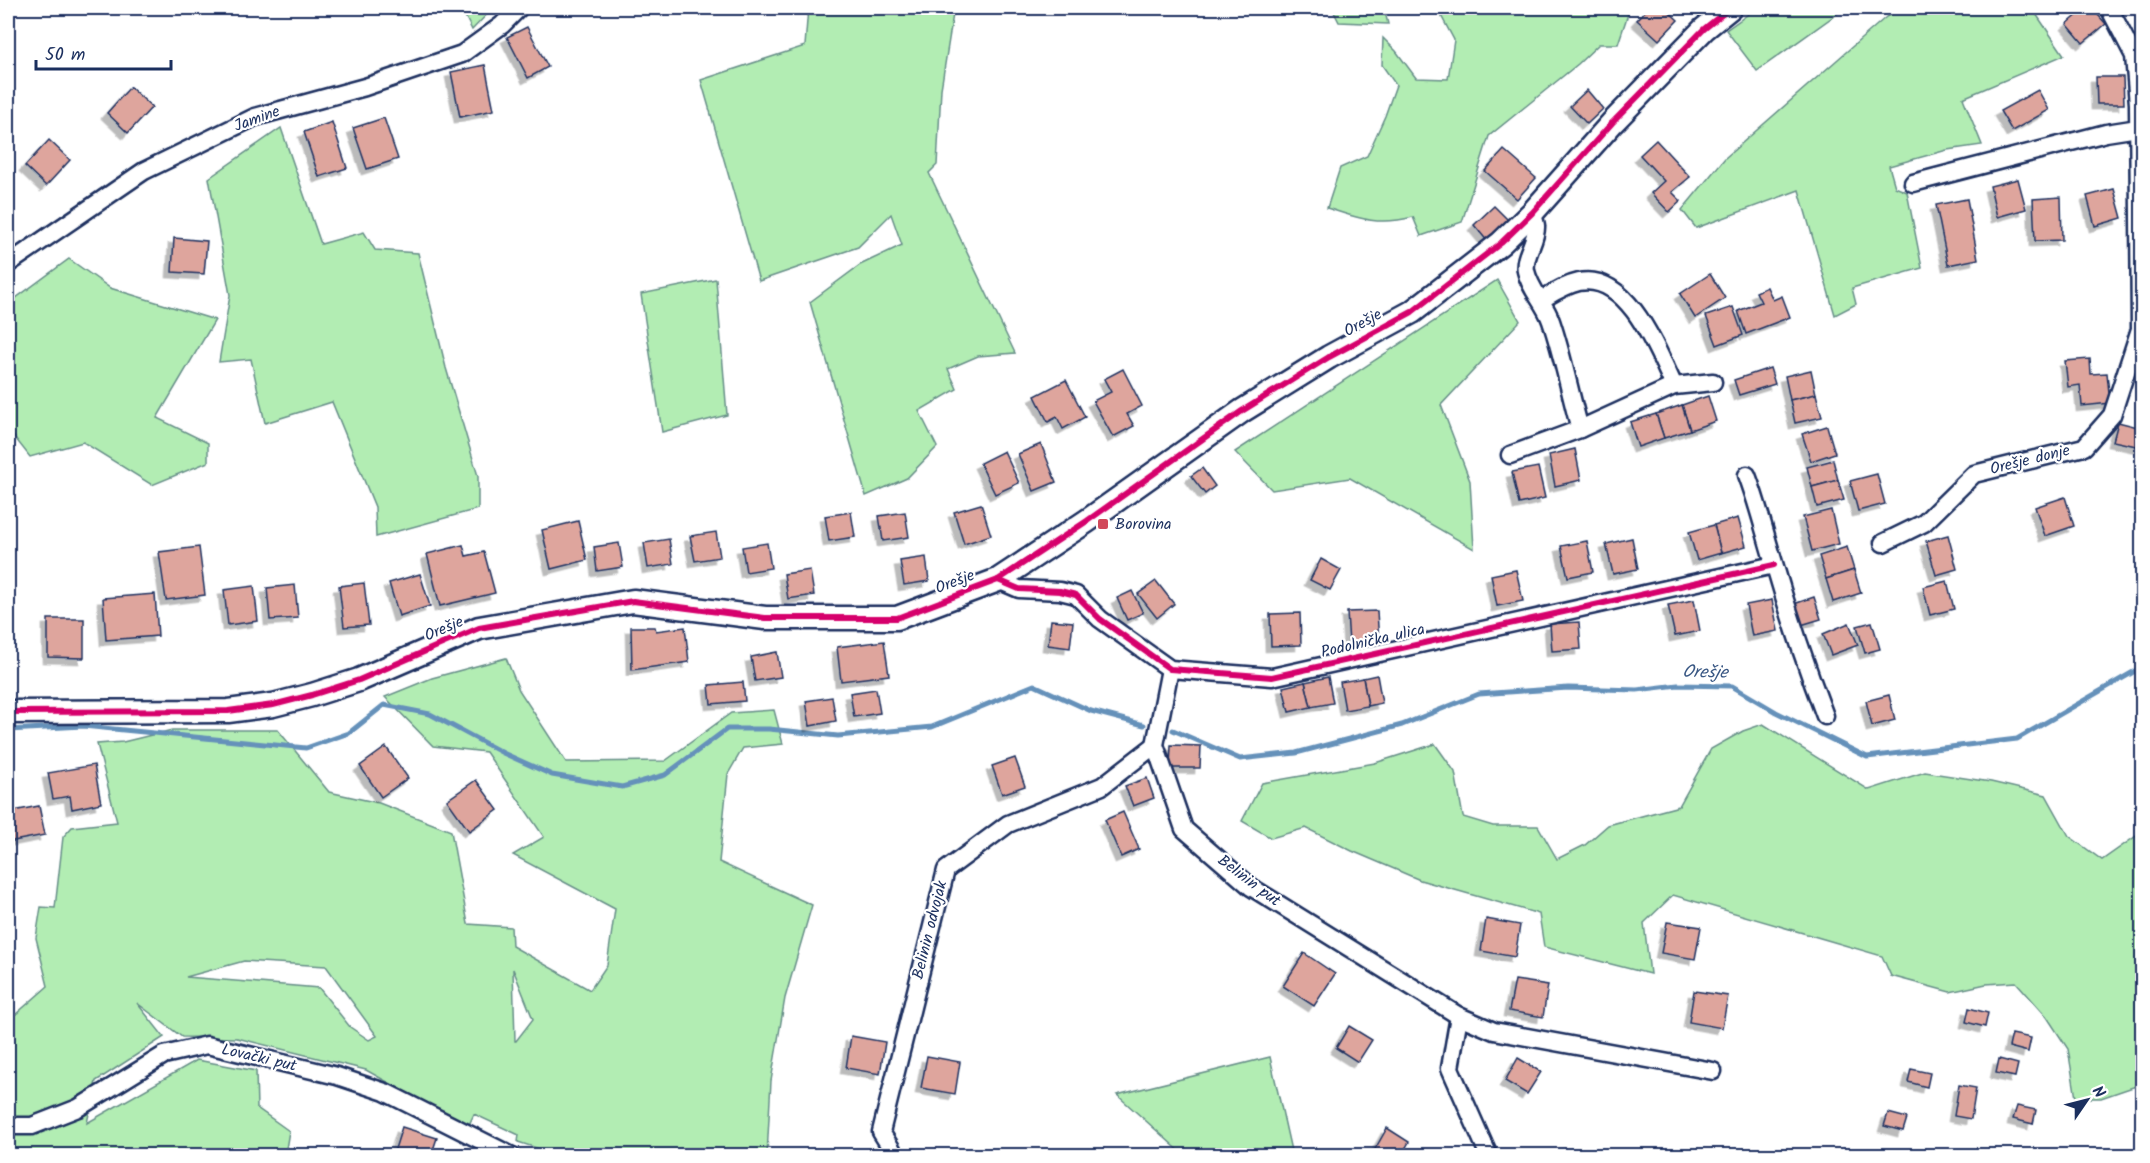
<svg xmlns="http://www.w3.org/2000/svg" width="2150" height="1163" font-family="Kalam,sans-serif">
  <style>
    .green { fill: #b2edb3; stroke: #668e88; stroke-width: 1.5; fill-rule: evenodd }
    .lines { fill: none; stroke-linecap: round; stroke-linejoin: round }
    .stream { stroke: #6591ba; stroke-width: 5 }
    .building { fill: #dea59d; stroke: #1b2f5e; stroke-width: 1.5; filter: url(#shadow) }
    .street-casing { stroke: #1b2f5e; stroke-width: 21 }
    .secondary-casing { stroke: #1b2f5e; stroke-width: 27 }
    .street { stroke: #fff; stroke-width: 16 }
    .secondary { stroke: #fff; stroke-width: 22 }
    .cycleway-casing { stroke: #fff; stroke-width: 10 }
    .cycleway { stroke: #d6006c; stroke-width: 6 }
    .poi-dot { fill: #d1495b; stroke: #fff; stroke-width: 2 }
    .labels { text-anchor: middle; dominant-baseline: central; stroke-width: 4.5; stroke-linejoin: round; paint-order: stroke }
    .street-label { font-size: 16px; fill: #1b2f5e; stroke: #fff }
    .poi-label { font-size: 16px; fill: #1b2f5e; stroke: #fff; text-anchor: start }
    .water-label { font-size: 18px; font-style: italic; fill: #3a5884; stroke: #fff }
  </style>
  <defs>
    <filter id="shadow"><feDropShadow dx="-5.5" dy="5.5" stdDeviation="0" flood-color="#0004"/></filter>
  </defs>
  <rect width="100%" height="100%" fill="#fff"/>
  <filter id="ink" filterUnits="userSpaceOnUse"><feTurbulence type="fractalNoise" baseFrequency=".0167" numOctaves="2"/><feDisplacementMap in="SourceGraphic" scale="12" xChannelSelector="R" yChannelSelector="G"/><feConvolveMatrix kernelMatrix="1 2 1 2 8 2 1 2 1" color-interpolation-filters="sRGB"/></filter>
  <g filter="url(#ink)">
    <g class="green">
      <path d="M461 8H493L472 30Z"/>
      <path d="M808 8H954L941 89 937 165 929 173 1015 353 978 356 948 369 957 389 919 411 937 447 907 478 866 496 810 302 860 265 902 245 891 214 858 247 759 281 701 80 805 46Z"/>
      <path d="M1332 8H1384L1388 24 1339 22Z"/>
      <path d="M1437 8H1630L1618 44H1599L1578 64 1489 136 1462 222 1421 236 1413 217C1379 226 1360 219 1327 208L1340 168 1367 156 1385 116 1396 85 1382 65 1383 38 1396 51 1416 78 1448 79 1454 40Z"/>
      <path d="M1757 8H1845L1757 71 1726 30Z"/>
      <path d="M1902 8H2032L2064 55 1963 98 1982 145 1947 150 1889 166 1895 187 1907 192 1922 268 1852 288 1856 304 1835 315 1799 190 1696 228 1682 210 1725 158 1886 17Z"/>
      <path d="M281 128 321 244 364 232 375 250 418 253 446 368 478 476V509L376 537 375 507 332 402 265 423 251 359 219 362 230 295 209 178Z"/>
      <path d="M69 259 110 288 215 320 157 418 208 443V462L152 485 83 442 30 457 8 429V304Z"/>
      <path d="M716 279 727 415 662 432 641 294Z"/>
      <path d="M1497 280 1520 321 1441 405 1470 481 1474 549 1350 478 1272 490 1235 452Z"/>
      <path d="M506 658 519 690 566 762 665 761 731 713 774 710 783 744 743 748 728 774 719 862 812 905 785 998 771 1081 767 1155H555V1154L518 1142 519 1135 474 1114 468 1127 366 1070 237 1038 182 1037 137 1003 164 1037 96 1081 87 1123 197 1060 256 1071 257 1108 289 1131 285 1155 8 1156V1016L16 1014 48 986 36 938 41 907 55 908 63 837 72 827 117 822 97 744 123 742 172 730H278L329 792 379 803 451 831 468 924 511 927 512 946 590 990 607 965 615 909 513 855 544 837 486 752 433 746 385 697 432 678ZM244 961 326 966 377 1036 369 1040 350 1027 319 988 186 977ZM513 969 533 1019 516 1041H515Z"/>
      <path d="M1763 724 1869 790 1925 772 1991 782 2046 795 2069 836 2102 860 2142 832V1084L2101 1098H2076L2068 1049 2047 1017 2016 982 1986 984 1950 992 1891 976 1882 956 1673 895 1644 923 1650 974 1544 947 1539 914 1420 880 1352 851 1306 828 1271 838 1242 821 1262 783 1375 763 1435 744 1455 772 1463 817 1493 826H1538L1557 859 1585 845 1608 825 1679 806 1711 749 1743 731Z"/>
      <path d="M1270 1057 1292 1155H1184L1117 1095Z"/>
    </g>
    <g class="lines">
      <g class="stream">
        <path d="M8 730 83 726 306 748 349 733 384 705 430 714 503 753 552 775 622 787 665 775 727 729H769L838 736 932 727 1034 685 1091 711 1144 725"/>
        <path d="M1173 730 1240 759 1296 753 1402 725 1479 694 1568 688 1637 690 1678 685 1732 686 1776 712 1867 757 2017 739 2142 667"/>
      </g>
    </g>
    <g class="building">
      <path d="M1648 8H1665L1678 20 1659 40 1637 20Z"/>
      <path d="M2086 8H2092L2106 24 2083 43 2067 24Z"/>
      <path d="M527 27 548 67 528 78 507 37Z"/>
      <path d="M485 65 494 110 460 117 451 72Z"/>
      <path d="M2096 77H2123L2124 104H2097Z"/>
      <path d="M130 87 152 107 128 133 107 113Z"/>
      <path d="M1587 90 1603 109 1587 124 1570 106Z"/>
      <path d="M2038 90 2049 110 2012 131 2000 111Z"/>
      <path d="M384 118 398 159 367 169 353 128Z"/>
      <path d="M332 122 347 168 319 177 304 132Z"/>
      <path d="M49 140 70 160 46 186 25 166Z"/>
      <path d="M1656 140 1690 177 1672 192 1681 201 1669 212 1651 193 1664 181 1640 155Z"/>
      <path d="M1504 150 1536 178 1517 199 1485 171Z"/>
      <path d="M2018 179 2026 209 1997 217 1990 186Z"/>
      <path d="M2114 189 2122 218 2095 226 2087 196Z"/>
      <path d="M2061 197 2062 240 2035 241 2033 199Z"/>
      <path d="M1967 199 1978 259 1948 265 1936 205Z"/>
      <path d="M1494 206 1511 223 1488 242 1474 225Z"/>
      <path d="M174 238 207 241 204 274 172 272Z"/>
      <path d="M1710 274 1725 298 1695 318 1680 294Z"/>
      <path d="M1767 287 1773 300 1782 296 1790 317 1746 334 1738 311 1761 302 1756 292Z"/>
      <path d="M1733 307 1743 335 1717 345 1706 316Z"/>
      <path d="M2090 359 2091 374 2107 373 2110 403 2082 406 2080 385 2068 387 2065 361Z"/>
      <path d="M1770 368 1775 384 1739 395 1734 380Z"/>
      <path d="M1123 369 1142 406 1127 414 1134 426 1113 437 1093 401 1111 392 1104 379Z"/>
      <path d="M1811 370 1816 394 1790 400 1785 376Z"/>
      <path d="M1066 380 1085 417 1063 429 1057 417 1048 422 1035 396Z"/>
      <path d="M1816 394 1822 417 1795 423 1790 400Z"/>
      <path d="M1708 396 1716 421 1690 430 1682 405Z"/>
      <path d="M1682 405 1690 430 1664 438 1656 414Z"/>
      <path d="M1656 414 1664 438 1638 447 1630 422Z"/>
      <path d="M2118 422 2142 428 2141 447 2113 441Z"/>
      <path d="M1827 426 1835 453 1811 461 1802 434Z"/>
      <path d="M1041 444 1056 482 1034 491 1018 454Z"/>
      <path d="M1575 449 1581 480 1555 486 1549 455Z"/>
      <path d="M1004 451 1019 483 995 494 980 463Z"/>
      <path d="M1833 460 1838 480 1812 487 1807 467Z"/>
      <path d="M1538 467 1545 498 1519 504 1512 472Z"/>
      <path d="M1202 468 1215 486 1205 494 1191 476Z"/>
      <path d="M1877 474 1885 504 1858 511 1850 481Z"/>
      <path d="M1838 480 1844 500 1817 507 1812 487Z"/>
      <path d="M2065 497 2074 526 2045 536 2035 507Z"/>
      <path d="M981 504 991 535 964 544 954 512Z"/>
      <path d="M1831 510 1839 544 1812 551 1803 517Z"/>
      <path d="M851 512 855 537 829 541 825 516Z"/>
      <path d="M905 512 909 537 883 541 879 516Z"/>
      <path d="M1738 518 1746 546 1721 553 1714 525Z"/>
      <path d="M578 521 587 560 551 569 542 530Z"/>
      <path d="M1714 525 1721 553 1697 560 1689 532Z"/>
      <path d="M716 532 720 557 695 561 690 536Z"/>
      <path d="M1948 535 1957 569 1936 575 1926 541Z"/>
      <path d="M1632 538 1638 569 1613 574 1606 544Z"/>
      <path d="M669 539 673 564 648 568 644 543Z"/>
      <path d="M1587 541 1593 572 1568 577 1561 546Z"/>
      <path d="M619 543 623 567 597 571 594 547Z"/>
      <path d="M767 543 771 568 746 572 742 547Z"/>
      <path d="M463 545 466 556 484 552 495 593 440 606 427 554Z"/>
      <path d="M199 547 205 595 166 600 159 552Z"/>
      <path d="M1847 547 1854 570 1826 579 1819 556Z"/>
      <path d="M926 557 929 581 904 585 900 561Z"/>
      <path d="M1321 559 1341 570 1330 590 1310 580Z"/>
      <path d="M810 570 814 595 788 599 784 574Z"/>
      <path d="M1516 570 1523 601 1497 606 1491 575Z"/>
      <path d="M1854 570 1861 593 1833 602 1826 579Z"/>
      <path d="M420 574 430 606 399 616 389 583Z"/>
      <path d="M1156 581 1174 604 1157 618 1138 594Z"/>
      <path d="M1947 581 1954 609 1930 615 1923 587Z"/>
      <path d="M364 583 369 625 344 627 339 586Z"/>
      <path d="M295 585 298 618 270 620 267 588Z"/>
      <path d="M254 586 258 621 228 625 224 590Z"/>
      <path d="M1132 591 1143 613 1127 620 1117 598Z"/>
      <path d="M155 594 158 636 106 640 103 598Z"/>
      <path d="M1814 597 1821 619 1801 625 1794 604Z"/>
      <path d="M1694 600 1700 631 1675 636 1668 605Z"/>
      <path d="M1772 600 1778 631 1752 636 1746 605Z"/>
      <path d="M1377 611 1379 643 1349 644 1347 612Z"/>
      <path d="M1300 613 1301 645 1271 646 1270 614Z"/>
      <path d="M48 619H84V658L48 657Z"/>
      <path d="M1051 620 1073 622 1070 648 1048 645Z"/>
      <path d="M1579 622 1581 649 1552 651 1550 624Z"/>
      <path d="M1872 622 1880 649 1865 653 1857 626Z"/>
      <path d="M1849 623 1858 645 1831 655 1823 634Z"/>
      <path d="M631 627H655L656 631 685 627 689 662 632 670Z"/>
      <path d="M884 641 889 675 841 681 837 647Z"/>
      <path d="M777 652 781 677 755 681 751 657Z"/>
      <path d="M1377 675 1382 703 1368 706 1363 678Z"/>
      <path d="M1328 677 1333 703 1311 707 1305 682Z"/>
      <path d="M1363 678 1368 706 1345 710 1340 682Z"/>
      <path d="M743 682 745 701 711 704 709 685Z"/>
      <path d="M1305 682 1311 707 1289 712 1283 687Z"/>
      <path d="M876 689 880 713 854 717 850 693Z"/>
      <path d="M1889 695 1895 720 1872 726 1866 701Z"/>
      <path d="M832 697 836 721 810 726 806 701Z"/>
      <path d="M1171 745 1201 746 1200 768H1170Z"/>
      <path d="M386 747 408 778 381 797 360 766Z"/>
      <path d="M1015 758 1025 786 1002 794 992 766Z"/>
      <path d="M94 765 101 803 72 809 70 796 53 799 48 773Z"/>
      <path d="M1147 778 1154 798 1133 806 1125 786Z"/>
      <path d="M476 780 498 810 469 831 447 800Z"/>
      <path d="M39 806 45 835 8 842V812Z"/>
      <path d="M1123 812 1139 849 1121 857 1105 820Z"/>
      <path d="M1486 919 1520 925 1515 957 1481 951Z"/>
      <path d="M1667 922 1701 927 1695 959 1661 953Z"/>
      <path d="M1304 953 1335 974 1314 1006 1283 986Z"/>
      <path d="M1515 980 1548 985 1543 1017 1509 1011Z"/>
      <path d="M1694 991 1728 996 1722 1028 1689 1022Z"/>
      <path d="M1969 1008 1988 1013 1985 1027 1966 1022Z"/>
      <path d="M1349 1026 1372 1040 1358 1062 1336 1048Z"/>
      <path d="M2012 1034 2031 1038 2028 1052 2009 1047Z"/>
      <path d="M851 1036 885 1042 880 1074 846 1068Z"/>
      <path d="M927 1056 960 1062 955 1094 921 1088Z"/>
      <path d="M1518 1058 1541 1072 1527 1094 1505 1081Z"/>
      <path d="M1999 1059 2018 1064 2015 1077 1996 1073Z"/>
      <path d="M1911 1069 1930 1073 1927 1087 1908 1082Z"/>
      <path d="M1959 1085 1976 1088 1971 1119 1954 1116Z"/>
      <path d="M2017 1106 2036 1110 2033 1124 2013 1119Z"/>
      <path d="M1888 1113 1907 1118 1903 1131 1884 1126Z"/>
      <path d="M402 1127 437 1138 431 1156H406L394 1152Z"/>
      <path d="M1387 1128 1409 1142 1401 1156H1382L1374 1151Z"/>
    </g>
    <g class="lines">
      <g class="street-casing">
        <g id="street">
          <path d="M1913 183 2106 133 2138 128"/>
          <path d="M1532 213C1533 217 1536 222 1536 226 1537 242 1523 255 1526 271 1530 290 1545 303 1551 321 1563 356 1570 394 1580 429"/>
          <path d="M8 264 144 171 255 117 365 87 462 54 502 25 519 8"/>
          <path d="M1541 300C1553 293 1565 285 1579 282 1628 272 1658 352 1674 386"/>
          <path d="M1510 455 1580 429 1674 386 1713 382"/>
          <path d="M1747 475C1758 504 1765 534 1774 563 1789 615 1806 666 1825 716"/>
          <path d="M1883 543 1924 523 1974 474 2084 447 2112 415 2140 329 2138 104 2134 56 2109 8"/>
          <path d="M998 580 1019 589 1060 591 1076 595 1100 619 1170 669 1272 677 1774 565"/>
          <path d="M1170 669 1155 745 1184 829 1251 887 1459 1016 1494 1031 1713 1071"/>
          <path d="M1459 1016 1450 1068 1489 1156"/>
          <path d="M8 1126H32L78 1108 164 1055 207 1045 337 1076 385 1092 512 1156"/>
          <path d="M896 1156 881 1132 946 870 1008 824 1102 786 1155 745"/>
        </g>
      </g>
      <g class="secondary-casing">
        <path id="secondary" d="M8 712 228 711 273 705 312 695 359 680 479 628 633 601 765 618H897L998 580 1087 521 1242 411 1329 357 1412 312 1501 243 1532 213 1612 123 1704 29 1730 8"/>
      </g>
      <use href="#street" class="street"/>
      <use href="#secondary" class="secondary"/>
      <g class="cycleway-casing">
        <g id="cycleway">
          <path d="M998 580 1019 589 1060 591 1076 595 1100 619 1170 669 1272 677 1774 565"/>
          <path d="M8 712 228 711 273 705 312 695 359 680 479 628 633 601 765 618H897L998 580 1087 521 1242 411 1329 357 1412 312 1501 243 1532 213 1612 123 1704 29 1730 8"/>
        </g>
      </g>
      <use href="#cycleway" class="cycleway"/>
    </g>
  </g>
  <rect class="poi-dot" x="1097" y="518" width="12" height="12" rx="3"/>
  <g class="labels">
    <g class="street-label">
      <text transform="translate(257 119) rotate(-20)">Jamine</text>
      <text transform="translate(1363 323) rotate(-29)">Orešje</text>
      <text transform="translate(2030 460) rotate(-14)">Orešje donje</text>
      <text transform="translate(955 582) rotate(-21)">Orešje</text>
      <text transform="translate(444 629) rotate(-23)">Orešje</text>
      <text transform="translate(1373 641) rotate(-13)">Podolnička ulica</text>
      <text transform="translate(1249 881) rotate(37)">Belinin put</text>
      <text transform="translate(930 930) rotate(-76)">Belinin odvojak</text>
      <text transform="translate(259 1058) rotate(13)">Lovački put</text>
    </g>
    <g class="poi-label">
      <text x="1115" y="524">Borovina</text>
    </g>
    <g class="water-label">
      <text transform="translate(1705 673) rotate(1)">Orešje</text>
    </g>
  </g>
  <rect width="2150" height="1163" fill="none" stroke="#fff" stroke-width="30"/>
  <rect x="15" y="15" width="2120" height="1133" fill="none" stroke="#1b2f5e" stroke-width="2" filter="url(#ink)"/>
  <g transform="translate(2087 1100) rotate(55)" stroke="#ffffff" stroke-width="4.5" paint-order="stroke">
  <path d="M0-4.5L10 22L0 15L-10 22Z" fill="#1b2f5e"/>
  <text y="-9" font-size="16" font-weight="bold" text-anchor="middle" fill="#1b2f5e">N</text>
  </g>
  <path d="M36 60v9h135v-9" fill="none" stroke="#1b2f5e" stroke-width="3"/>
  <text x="45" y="60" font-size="18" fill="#1b2f5e" stroke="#ffffff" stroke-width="4.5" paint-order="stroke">50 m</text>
</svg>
